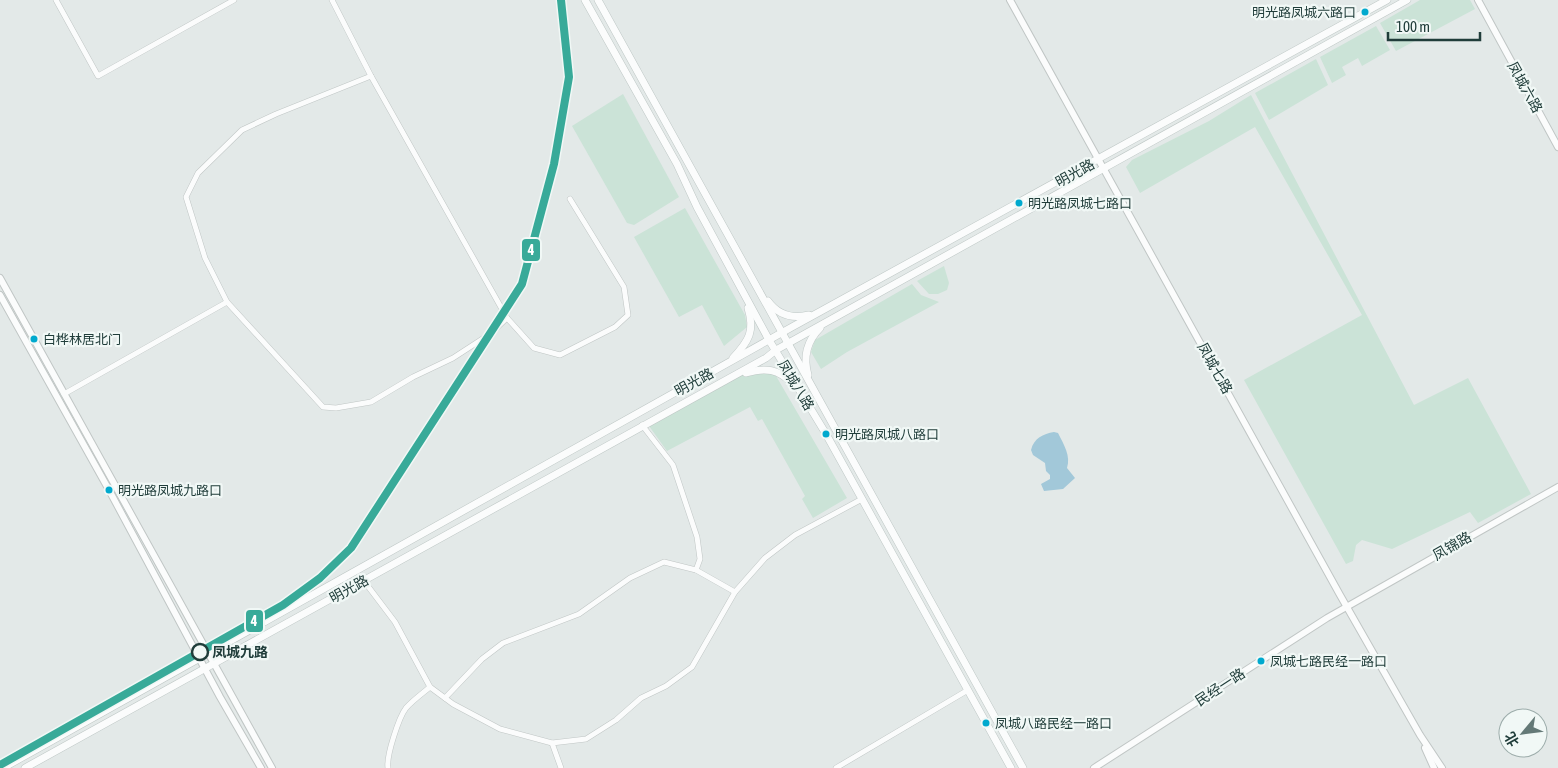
<svg xmlns="http://www.w3.org/2000/svg" width="1558" height="768" font-family="'Asap Condensed','Noto Sans SC',sans-serif">
  <style>
    .green { fill: #cbe3d7 }
    .water { fill: #a2c8d9 }
    .lines { fill: none; stroke-linecap: round; stroke-linejoin: round }
    .minor-casing { stroke: #c0c6c5; stroke-width: 6 }
    .tertiary-casing { stroke: #c0c6c5; stroke-width: 8 }
    .secondary-casing { stroke: #bec7c5; stroke-width: 8 }
    .minor { stroke: #fbfcfc; stroke-width: 5 }
    .tertiary { stroke: #fbfcfc; stroke-width: 6 }
    .secondary { stroke: #fbfcfc; stroke-width: 7 }
    .metro-1-casing { stroke: #f1f8f6; stroke-width: 11 }
    .metro-1 { stroke: #38aa99; stroke-width: 8 }
    .bus-dot { fill: #00a9ce; stroke: #f1f8f6; stroke-width: 2 }
    .stop-dot { fill: #f1f8f6; stroke: #203d3a; stroke-width: 2.5 }
    .labels { text-anchor: middle; dominant-baseline: central; stroke-width: 4.5; stroke-linejoin: round; paint-order: stroke }
    .bus-label { font-size: 13px; fill: #203d3a; stroke: #f1f8f6; text-anchor: start }
    .street-label { font-size: 14px; fill: #203d3a; stroke: #f1f8f6 }
    .stop-label { font-size: 14px; font-weight: bold; fill: #203d3a; stroke: #f1f8f6; text-anchor: start }
    .line-badge { stroke: #f1f8f6; stroke-width: 2 }
    .badge-label { font-size: 14px; text-anchor: middle; font-weight: bold; fill: #fff }
  </style>
  <rect width="100%" height="100%" fill="#e3e9e8"/>
  <g class="green">
    <path d="M1420 0H1470L1475 9 1396 51 1380 23Z"/>
    <path d="M1376 26 1390 50 1362 66 1358 58 1342 67 1346 75 1332 83 1320 57Z"/>
    <path d="M1316 59 1328 85 1269 120 1255 93Z"/>
    <path d="M623 94 679 197 634 225 627 223 572 126Z"/>
    <path d="M1251 95 1414 405 1468 378 1531 494 1478 523 1470 512 1392 549 1362 540 1356 545 1353 561 1346 564 1244 380 1362 315 1358 308 1255 127 1140 193 1126 167 1132 160 1209 121Z"/>
    <path d="M685 208 745 315 747 327 724 346 702 305 679 317 634 237Z"/>
    <path d="M944 266 949 283 947 290 938 294H929L917 281Z"/>
    <path d="M912 284 921 295 939 302 847 352 821 369 811 352 815 340Z"/>
    <path d="M772 369 847 498 813 518 802 499 805 496 762 419 758 421 750 407 667 451 649 426 750 370Z"/>
  </g>
  <path class="water" d="M1054 432 1058 433C1064 445 1071 456 1067 468L1075 478 1063 489 1044 491 1041 484 1050 479V475L1046 471 1045 463 1033 455 1031 450C1034 438 1043 434 1054 432Z"/>
  <g class="lines">
    <g class="minor-casing">
      <g id="minor">
        <path d="M56 0 98 76 234 0"/>
        <path d="M332 0 371 76 507 318 534 348 560 355 615 327 628 315 624 287 570 199"/>
        <path d="M371 76 276 114 242 130 198 173 186 197 205 258 227 302 323 407 336 408 371 402 413 377 453 358 490 334 507 318"/>
        <path d="M64 394 227 302"/>
        <path d="M642 425 673 465 697 537 700 559 696 570"/>
        <path d="M364 581 395 622 430 687 453 704 500 729 552 743 586 739 616 720 641 698 666 686 692 667 735 592 765 558 795 535 862 499"/>
        <path d="M445 698 482 659 503 643 579 614 630 578 664 562 696 570 735 592"/>
        <path d="M552 743 561 768"/>
        <path d="M388 768C386 756 399 717 406 708 413 700 423 693 430 687"/>
        <path d="M836 768 968 690"/>
      </g>
    </g>
    <g class="tertiary-casing">
      <g id="tertiary">
        <path d="M1010 0 1340 595 1420 735 1442 768"/>
        <path d="M1478 0 1558 147"/>
        <path d="M0 278 272 768"/>
        <path d="M0 295 109 490 220 697 261 768"/>
        <path d="M1425 748 1434 768"/>
        <path d="M1094 768 1327 618 1558 487"/>
      </g>
    </g>
    <g class="secondary-casing">
      <g id="secondary">
        <path d="M585 0 677 164 697 207 769 340 826 434 1011 768"/>
        <path d="M598 0 1023 768"/>
        <path d="M768 301C778 315 792 319 809 315"/>
        <path d="M733 358C749 341 755 331 748 308"/>
        <path d="M746 373C766 367 778 369 793 384"/>
        <path d="M808 375C803 357 807 341 820 328"/>
        <path d="M3 768 792 327 1387 0"/>
        <path d="M25 768 766 358 776 350 1407 0"/>
      </g>
    </g>
    <use href="#minor" class="minor"/>
    <use href="#tertiary" class="tertiary"/>
    <use href="#secondary" class="secondary"/>
    <g class="metro-1-casing">
      <path id="metro-1" d="M0 765 283 605 320 578 351 548 522 284 554 164 569 77 561 0"/>
    </g>
    <use href="#metro-1" class="metro-1"/>
  </g>
  <g class="bus-dot">
    <circle cx="1365" cy="12" r="4.5"/>
    <circle cx="1019" cy="203" r="4.5"/>
    <circle cx="34" cy="339" r="4.5"/>
    <circle cx="826" cy="434" r="4.5"/>
    <circle cx="109" cy="490" r="4.5"/>
    <circle cx="1261" cy="661" r="4.5"/>
    <circle cx="986" cy="723" r="4.5"/>
  </g>
  <circle class="stop-dot" cx="200" cy="652" r="8"/>
  <g class="labels">
    <g class="bus-label">
      <text x="1356" y="12" text-anchor="end">明光路凤城六路口</text>
      <text x="1028" y="203">明光路凤城七路口</text>
      <text x="43" y="339">白桦林居北门</text>
      <text x="835" y="434">明光路凤城八路口</text>
      <text x="118" y="490">明光路凤城九路口</text>
      <text x="1270" y="661">凤城七路民经一路口</text>
      <text x="995" y="723">凤城八路民经一路口</text>
    </g>
    <g class="street-label">
      <text transform="translate(1525 87) rotate(61)">凤城六路</text>
      <text transform="translate(1075 173) rotate(-29)">明光路</text>
      <text transform="translate(1215 368) rotate(61)">凤城七路</text>
      <text transform="translate(694 382) rotate(-29)">明光路</text>
      <text transform="translate(796 385) rotate(59)">凤城八路</text>
      <text transform="translate(1452 546) rotate(-30)">凤锦路</text>
      <text transform="translate(349 589) rotate(-29)">明光路</text>
      <text transform="translate(1220 687) rotate(-33)">民经一路</text>
    </g>
    <g class="stop-label">
      <text x="212" y="652">凤城九路</text>
    </g>
  </g>
  <g class="line-badge">
    <rect x="521" y="238" width="20" height="24" rx="5" fill="#38aa99"/>
    <rect x="245" y="609" width="19" height="24" rx="5" fill="#38aa99"/>
  </g>
  <g class="badge-label">
    <text x="531" y="255">4</text>
    <text x="254" y="626">4</text>
  </g>
  <g transform="translate(1523 733) rotate(241)"><circle r="24" fill="#f1f8f6" stroke="#9dadab"/>
  <path d="M0-4L9 19L0 12L-9 19Z" fill="#647977"/>
  <text y="-8" font-size="14" font-weight="bold" text-anchor="middle" fill="#203d3a">北</text>
  </g>
  <path d="M1388 32v8h92v-8" fill="none" stroke="#203d3a" stroke-width="2.5"/>
  <text x="1396" y="32" font-size="15" fill="#203d3a" stroke="#f1f8f6" stroke-width="4" paint-order="stroke">100 m</text>
</svg>
